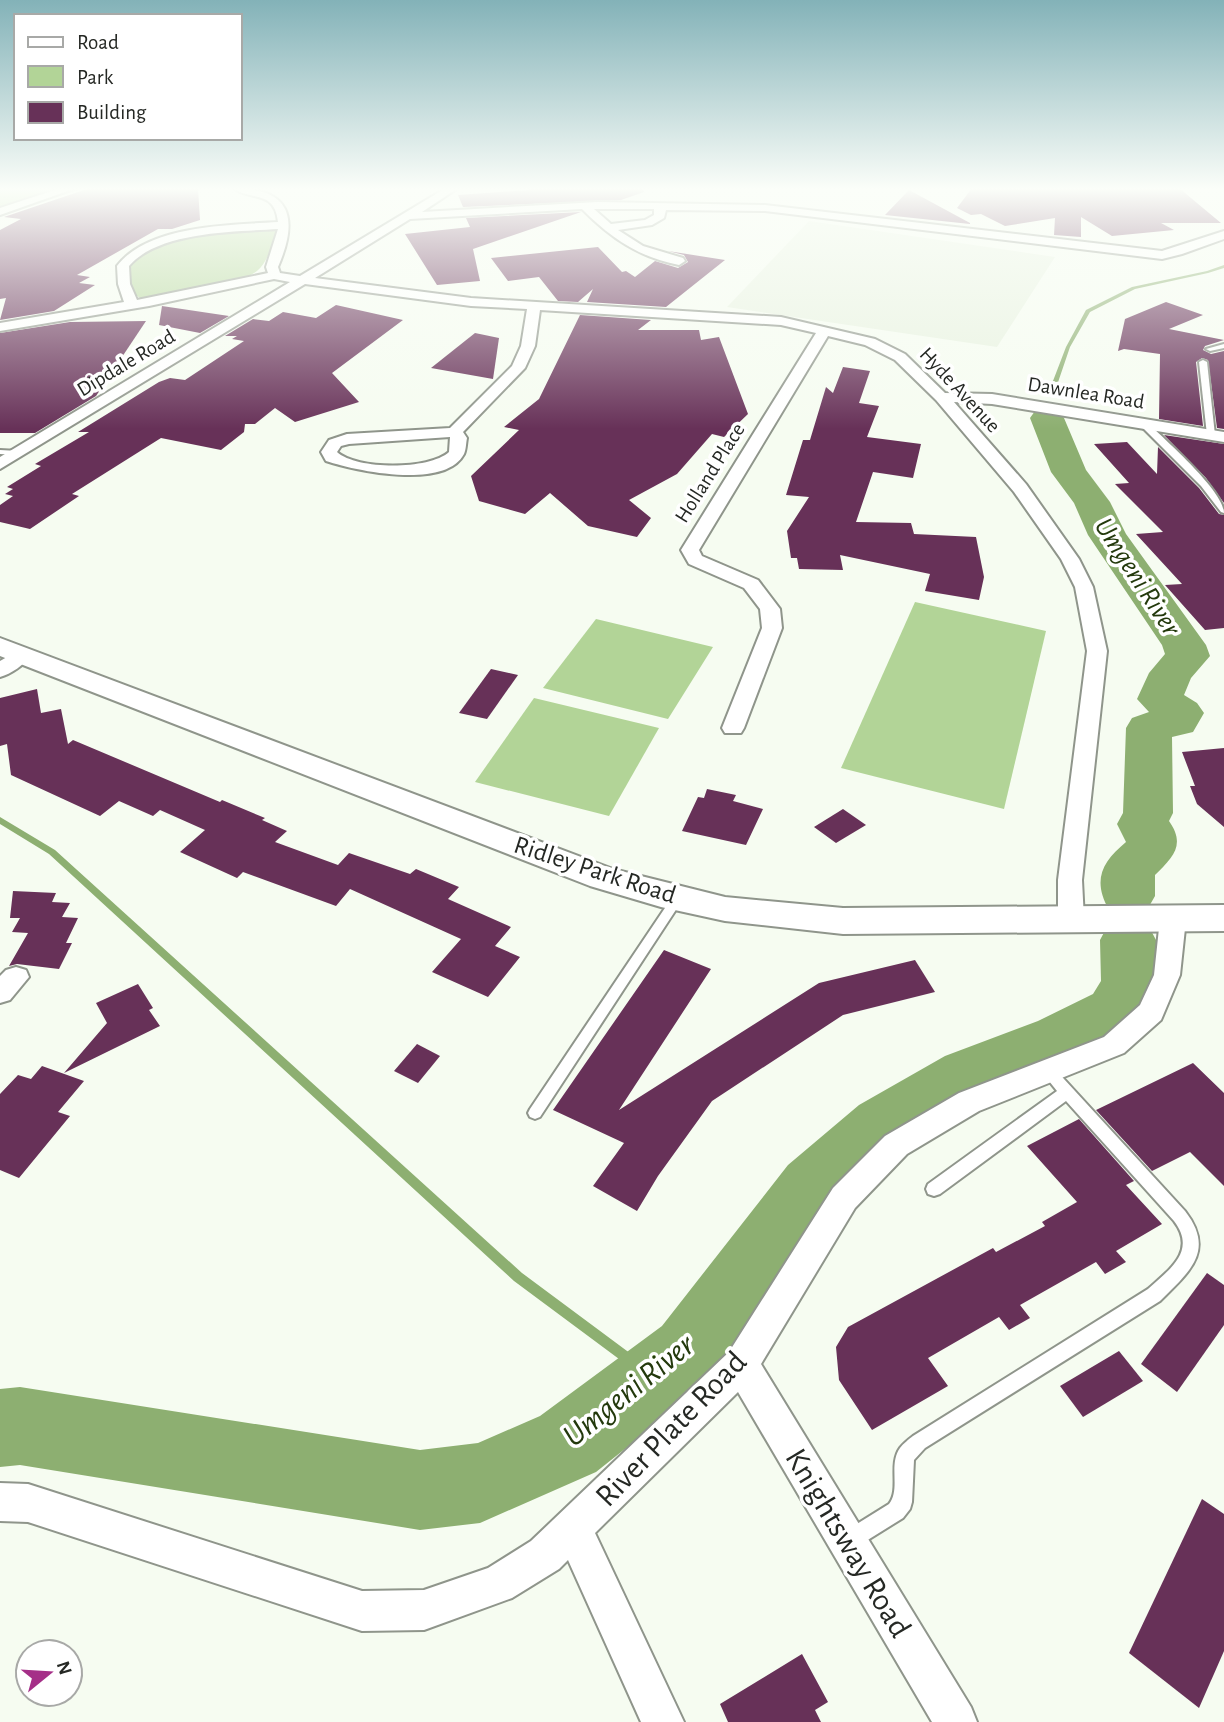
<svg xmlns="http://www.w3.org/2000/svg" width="1224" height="1722" font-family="'Alegreya Sans',sans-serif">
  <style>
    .built { fill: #e8f2e0 }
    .green { fill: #b2d497 }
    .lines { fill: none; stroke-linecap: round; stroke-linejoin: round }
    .stream { fill: #8daf71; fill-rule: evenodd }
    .river { fill: #8daf71; fill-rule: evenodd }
    .building { fill: #673158 }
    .lane-casing { stroke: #8f958b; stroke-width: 4 }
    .street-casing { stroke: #8f958b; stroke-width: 4 }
    .secondary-casing { stroke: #8f958b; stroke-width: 4 }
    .lane { fill: #fff; fill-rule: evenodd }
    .street { fill: #fff; fill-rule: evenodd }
    .secondary { fill: #fff; fill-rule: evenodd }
    .labels { text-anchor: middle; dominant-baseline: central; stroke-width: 7; stroke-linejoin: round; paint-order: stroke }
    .far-street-label { font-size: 21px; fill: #252824; stroke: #fff }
    .street-label { font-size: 26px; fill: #252824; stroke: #fff }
    .water-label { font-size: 28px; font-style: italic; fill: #23390c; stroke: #fff }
    .near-street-label { font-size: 32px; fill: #252824; stroke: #fff }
    .near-water-label { font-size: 33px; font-style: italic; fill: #23390c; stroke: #fff }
  </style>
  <rect width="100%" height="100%" fill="#f6fcf1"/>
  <path class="built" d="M809 221 1055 257 997 347 727 307Z"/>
  <g class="green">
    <path d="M0 188H84L0 215Z"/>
    <path d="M261 229H272L277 232C273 244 267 263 257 271 232 289 174 294 144 300 127 292 127 279 129 263 164 233 217 234 261 229Z"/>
    <path d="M915 602 1046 631 1004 809 841 768Z"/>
    <path d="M596 619 713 647 668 719 543 688Z"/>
    <path d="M534 698 659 728 609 816 475 782Z"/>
  </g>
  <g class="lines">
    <g class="stream">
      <path d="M1224 265V268L1208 273 1135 289 1090 312 1070 347 1054 394 1049 395 1048 394 1066 347 1086 310 1132 287 1207 271Z"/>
      <path d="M0 817 55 850 522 1273 658 1374 660 1378 658 1382 654 1384 650 1382 514 1281 49 854 0 824Z"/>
    </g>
    <g class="river">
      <path d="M1047 408 1059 411 1064 418 1086 470 1110 502 1126 534 1206 645 1210 656 1191 678 1184 695 1197 703 1204 713 1193 732 1172 737 1173 813 1169 821C1186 845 1173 857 1155 875V896L1147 910 1128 915 1109 910C1092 880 1102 862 1126 842L1117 824 1123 813 1126 728 1132 718 1149 712 1137 699 1149 673 1165 654 1162 645 1088 535 1074 503 1051 472 1030 418 1035 411Z"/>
      <path d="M1128 919 1148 925 1156 940 1159 983 1135 1026 1080 1055 989 1092 905 1143 836 1207 714 1378 596 1472 480 1523 420 1530 20 1465 0 1467V1389L20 1387 420 1450 478 1443 540 1416 662 1326 788 1165 859 1105 945 1056 1038 1021 1093 994 1101 981 1100 940 1108 925Z"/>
    </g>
  </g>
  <g class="building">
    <path d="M90 188H198L200 220 172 229H158L77 275 90 277 79 283 95 285 54 311 0 320 6 298 0 299V230L21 219 4 217Z"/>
    <path d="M528 188H643L644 192 621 200 463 207 458 195 529 190Z"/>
    <path d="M972 188H1179L1221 223H1161L1174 230 1112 236 1081 217V237L1054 235 1055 218 1005 226 981 214 971 215 957 208Z"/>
    <path d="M909 190 970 223V224L885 215Z"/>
    <path d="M581 212 473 249 480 281 437 285 405 234 470 227 466 218Z"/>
    <path d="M598 247 622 272 626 271 635 277 655 261 678 268 688 262 684 255 668 251 725 260 666 307 587 302 593 289 578 302 558 301 539 277 508 281 491 258Z"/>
    <path d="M1166 302 1203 315 1169 329 1224 340 1205 346 1203 350 1211 354 1224 351V429L1217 428 1208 360 1202 358 1196 362 1203 426 1159 419 1160 354 1124 349 1118 351 1125 319Z"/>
    <path d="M336 305 403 320 332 373 359 402 295 422 275 408 255 424H245L244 432 221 450 161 438 72 494 79 496 30 529 0 522V505L13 496 5 494 13 489 7 487 41 466 35 464 89 432H78L159 382 170 378 185 380 244 341 232 339 237 336H225L253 319 269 321 283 312 316 318Z"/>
    <path d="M162 306 229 316 200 333 159 325Z"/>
    <path d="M580 315 651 320 638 330H699L701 340 719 337 748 414 724 437 712 434 677 474 629 500 651 518 637 537 588 526 550 493 525 514 479 501 471 476 519 430 504 427 539 399Z"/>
    <path d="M146 321 96 396 35 433H0V333L70 322Z"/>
    <path d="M475 333 499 338 493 379 431 368Z"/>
    <path d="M843 367 870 371 859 403 879 406 867 437 921 444 913 478 873 472 856 522 911 523 914 534 976 537 984 577 979 600 925 591 930 574 840 555 843 570 799 569 797 558H791L787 531 809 497 786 495 803 440H810L826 387 833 393Z"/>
    <path d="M1164 435 1224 444V503L1206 478Z"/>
    <path d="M1127 442 1157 474 1158 447 1199 488 1219 514 1224 515V628L1205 630 1165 585 1182 584 1136 534 1163 532 1115 484 1129 483 1094 444Z"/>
    <path d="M491 669 518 675 487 719 459 713Z"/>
    <path d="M37 689 41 713 61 709 68 744 73 740 220 802 222 800 265 818 262 820 287 831 275 842 338 865 349 853 410 874 416 869 459 887 448 899 511 927 495 946 520 957 488 997 432 972 461 939 350 889 336 906 243 872 237 878 180 852 205 830 160 810 153 816 119 801 100 816 11 775 7 744 0 746V698Z"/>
    <path d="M1224 748V827L1197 804 1190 786H1195L1182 752Z"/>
    <path d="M707 789 736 795 733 801 763 809 746 845 682 831 698 797 704 798Z"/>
    <path d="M843 809 866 825 836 843 814 827Z"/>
    <path d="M13 891 56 893 52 902 70 903 62 917 78 918 66 943H72L59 969 17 964 9 966 28 933 12 932 20 918H10Z"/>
    <path d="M664 950 711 969 619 1110 819 983 915 960 935 992 843 1015 712 1101 658 1176 637 1211 593 1186 624 1143 553 1110Z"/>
    <path d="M138 984 153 1008 149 1010 160 1026 64 1073 107 1023 96 1003Z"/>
    <path d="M417 1044 440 1056 418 1083 394 1071Z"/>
    <path d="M1193 1063 1224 1093V1186L1190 1152 1152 1171 1096 1110Z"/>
    <path d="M42 1066 84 1081 58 1112 70 1116 19 1178 0 1170V1094L18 1075 31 1079Z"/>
    <path d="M1079 1119 1134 1181 1126 1185 1162 1224 1116 1251 1126 1262 1105 1274 1096 1262 1020 1305 1030 1318 1009 1330 999 1317 928 1358 948 1386 872 1430 839 1380 836 1347 848 1327 993 1248 996 1252 1045 1226 1042 1222 1077 1202 1027 1146Z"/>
    <path d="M1207 1273 1224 1285V1325L1177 1392 1141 1364Z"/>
    <path d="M1119 1351 1143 1381 1083 1417 1060 1386Z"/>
    <path d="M1202 1499 1224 1514V1651L1199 1708 1129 1653Z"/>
    <path d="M802 1654 828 1702 815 1710 821 1722H728L720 1704Z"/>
  </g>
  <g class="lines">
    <g class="lane-casing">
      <g id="lane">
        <path d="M1224 344V348L1210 351 1206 349Z"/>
        <path d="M1203 360 1207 362 1215 435 1211 437 1207 435 1199 362Z"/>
        <path d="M1142 423H1148C1165 440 1224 491 1224 513L1221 512 1201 486 1142 427Z"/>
        <path d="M0 450 18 451 22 453 18 455 0 454Z"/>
        <path d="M677 894 683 899 681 902 540 1117 535 1119 530 1117 528 1113 530 1109 673 896Z"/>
        <path d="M1048 1065 1053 1067 1185 1211C1216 1251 1189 1272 1160 1301L925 1448 914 1460 912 1502 910 1509 903 1518 858 1546 851 1549 844 1546 841 1539 844 1532 889 1504C901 1489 888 1465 900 1448 903 1444 909 1439 913 1436L1148 1289C1170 1269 1197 1251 1174 1221L1066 1101 940 1194 934 1196 928 1194 926 1189 928 1184 1057 1091 1041 1071 1043 1067Z"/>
      </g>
    </g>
    <g class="street-casing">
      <g id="street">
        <path d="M61 188H76L0 215V208Z"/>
        <path d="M233 188C291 188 299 218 278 267L280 273 300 276 446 188H458L422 212 598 202 765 205 1162 251 1224 231V239L1182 254 1162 259 765 211 666 210 664 218 652 225 618 230 643 246 683 258 685 261 679 265C638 257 611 238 582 209L410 219 315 278 471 298 781 317 875 339 905 354 945 393 992 394 1224 432V442L992 404 954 402 1026 484 1079 559 1093 587 1107 651 1082 880 1084 920 1080 927 1071 929 1062 927 1058 920V880L1087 651 1075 587 1061 559 1014 492 936 400 895 360 865 345 828 336 699 550 702 556 758 580 780 609 782 628 744 728 741 733H725L722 728 762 628 760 609 744 588 689 564 681 550 816 333 781 325 540 310 535 346 525 368 463 432 467 438C466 443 466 450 464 454 445 490 356 471 326 461L321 452 329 440 347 434 450 428 512 366 521 346 527 309 471 306 305 284 0 469V457L290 282 274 279 149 306 0 331V323L124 302 118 284 117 266C148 225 230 225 278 222 275 189 249 201 233 188ZM594 209H654V215L645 220 611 224ZM278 229 266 267 268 273 137 300 130 284 129 266C159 231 235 232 278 229ZM450 437 449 452C429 470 357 470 337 452L341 446 349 444Z"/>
        <path d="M21 649 28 651 31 655C24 665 11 674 0 677V661Z"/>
        <path d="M1173 910 1182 912 1186 919 1180 975 1161 1020 1124 1053 979 1111 907 1154 855 1208 761 1364 971 1707 977 1722H932L738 1392 595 1533 684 1722H641L568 1560 559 1569 512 1598 424 1630 362 1631 28 1522 0 1521V1483L28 1484 362 1591 424 1590 488 1568 531 1541 729 1352 833 1188 885 1136 959 1093 1104 1037 1140 1005 1154 975 1160 919 1164 912Z"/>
        <path d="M16 967 26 970 29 977 10 1000 0 1003V976L6 970Z"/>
      </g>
    </g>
    <g class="secondary-casing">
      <path id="secondary" d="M0 638 613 869 725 897 843 908 1224 905V931L843 934 725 921 661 907 590 886 0 656Z"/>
    </g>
    <use href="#lane" class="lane"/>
    <use href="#street" class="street"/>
    <use href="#secondary" class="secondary"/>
  </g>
  <linearGradient id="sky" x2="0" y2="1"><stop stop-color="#83b2b8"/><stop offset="0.44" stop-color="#fbfef9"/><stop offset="1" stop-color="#fbfef9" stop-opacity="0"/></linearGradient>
  <rect width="1224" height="429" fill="url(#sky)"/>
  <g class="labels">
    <g class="far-street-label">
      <text transform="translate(126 363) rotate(-31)">Dipdale Road</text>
      <text transform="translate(960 390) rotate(47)">Hyde Avenue</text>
      <text transform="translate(1086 393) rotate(9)">Dawnlea Road</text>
      <text transform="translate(710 473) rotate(-58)">Holland Place</text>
    </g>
    <g class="street-label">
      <text transform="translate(595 870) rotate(18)">Ridley Park Road</text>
    </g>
    <g class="water-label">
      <text transform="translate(1137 577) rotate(57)">Umgeni River</text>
    </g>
    <g class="near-street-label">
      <text transform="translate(671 1429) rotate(-46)">River Plate Road</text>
      <text transform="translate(848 1543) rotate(59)">Knightsway Road</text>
    </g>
    <g class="near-water-label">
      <text transform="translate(629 1391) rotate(-39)">Umgeni River</text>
    </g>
  </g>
  <rect x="14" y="14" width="228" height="126" fill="#ffffff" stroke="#a8a9a7" stroke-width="2"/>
  <rect x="28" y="37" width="35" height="10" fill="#ffffff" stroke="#a8a9a7" stroke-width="2"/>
  <text x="77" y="49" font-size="21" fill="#252824">Road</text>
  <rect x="28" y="66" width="35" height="21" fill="#b2d497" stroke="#a8a9a7" stroke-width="2"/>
  <text x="77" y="84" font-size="21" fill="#252824">Park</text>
  <rect x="28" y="102" width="35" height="21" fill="#673158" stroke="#a8a9a7" stroke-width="2"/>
  <text x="77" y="119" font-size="21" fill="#252824">Building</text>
  <g transform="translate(49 1673) rotate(72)"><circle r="33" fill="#ffffff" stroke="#a8a9a7" stroke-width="2"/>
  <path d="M0-5L12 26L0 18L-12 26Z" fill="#a52f88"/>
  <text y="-10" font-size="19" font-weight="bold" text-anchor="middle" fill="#252824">N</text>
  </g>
</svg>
